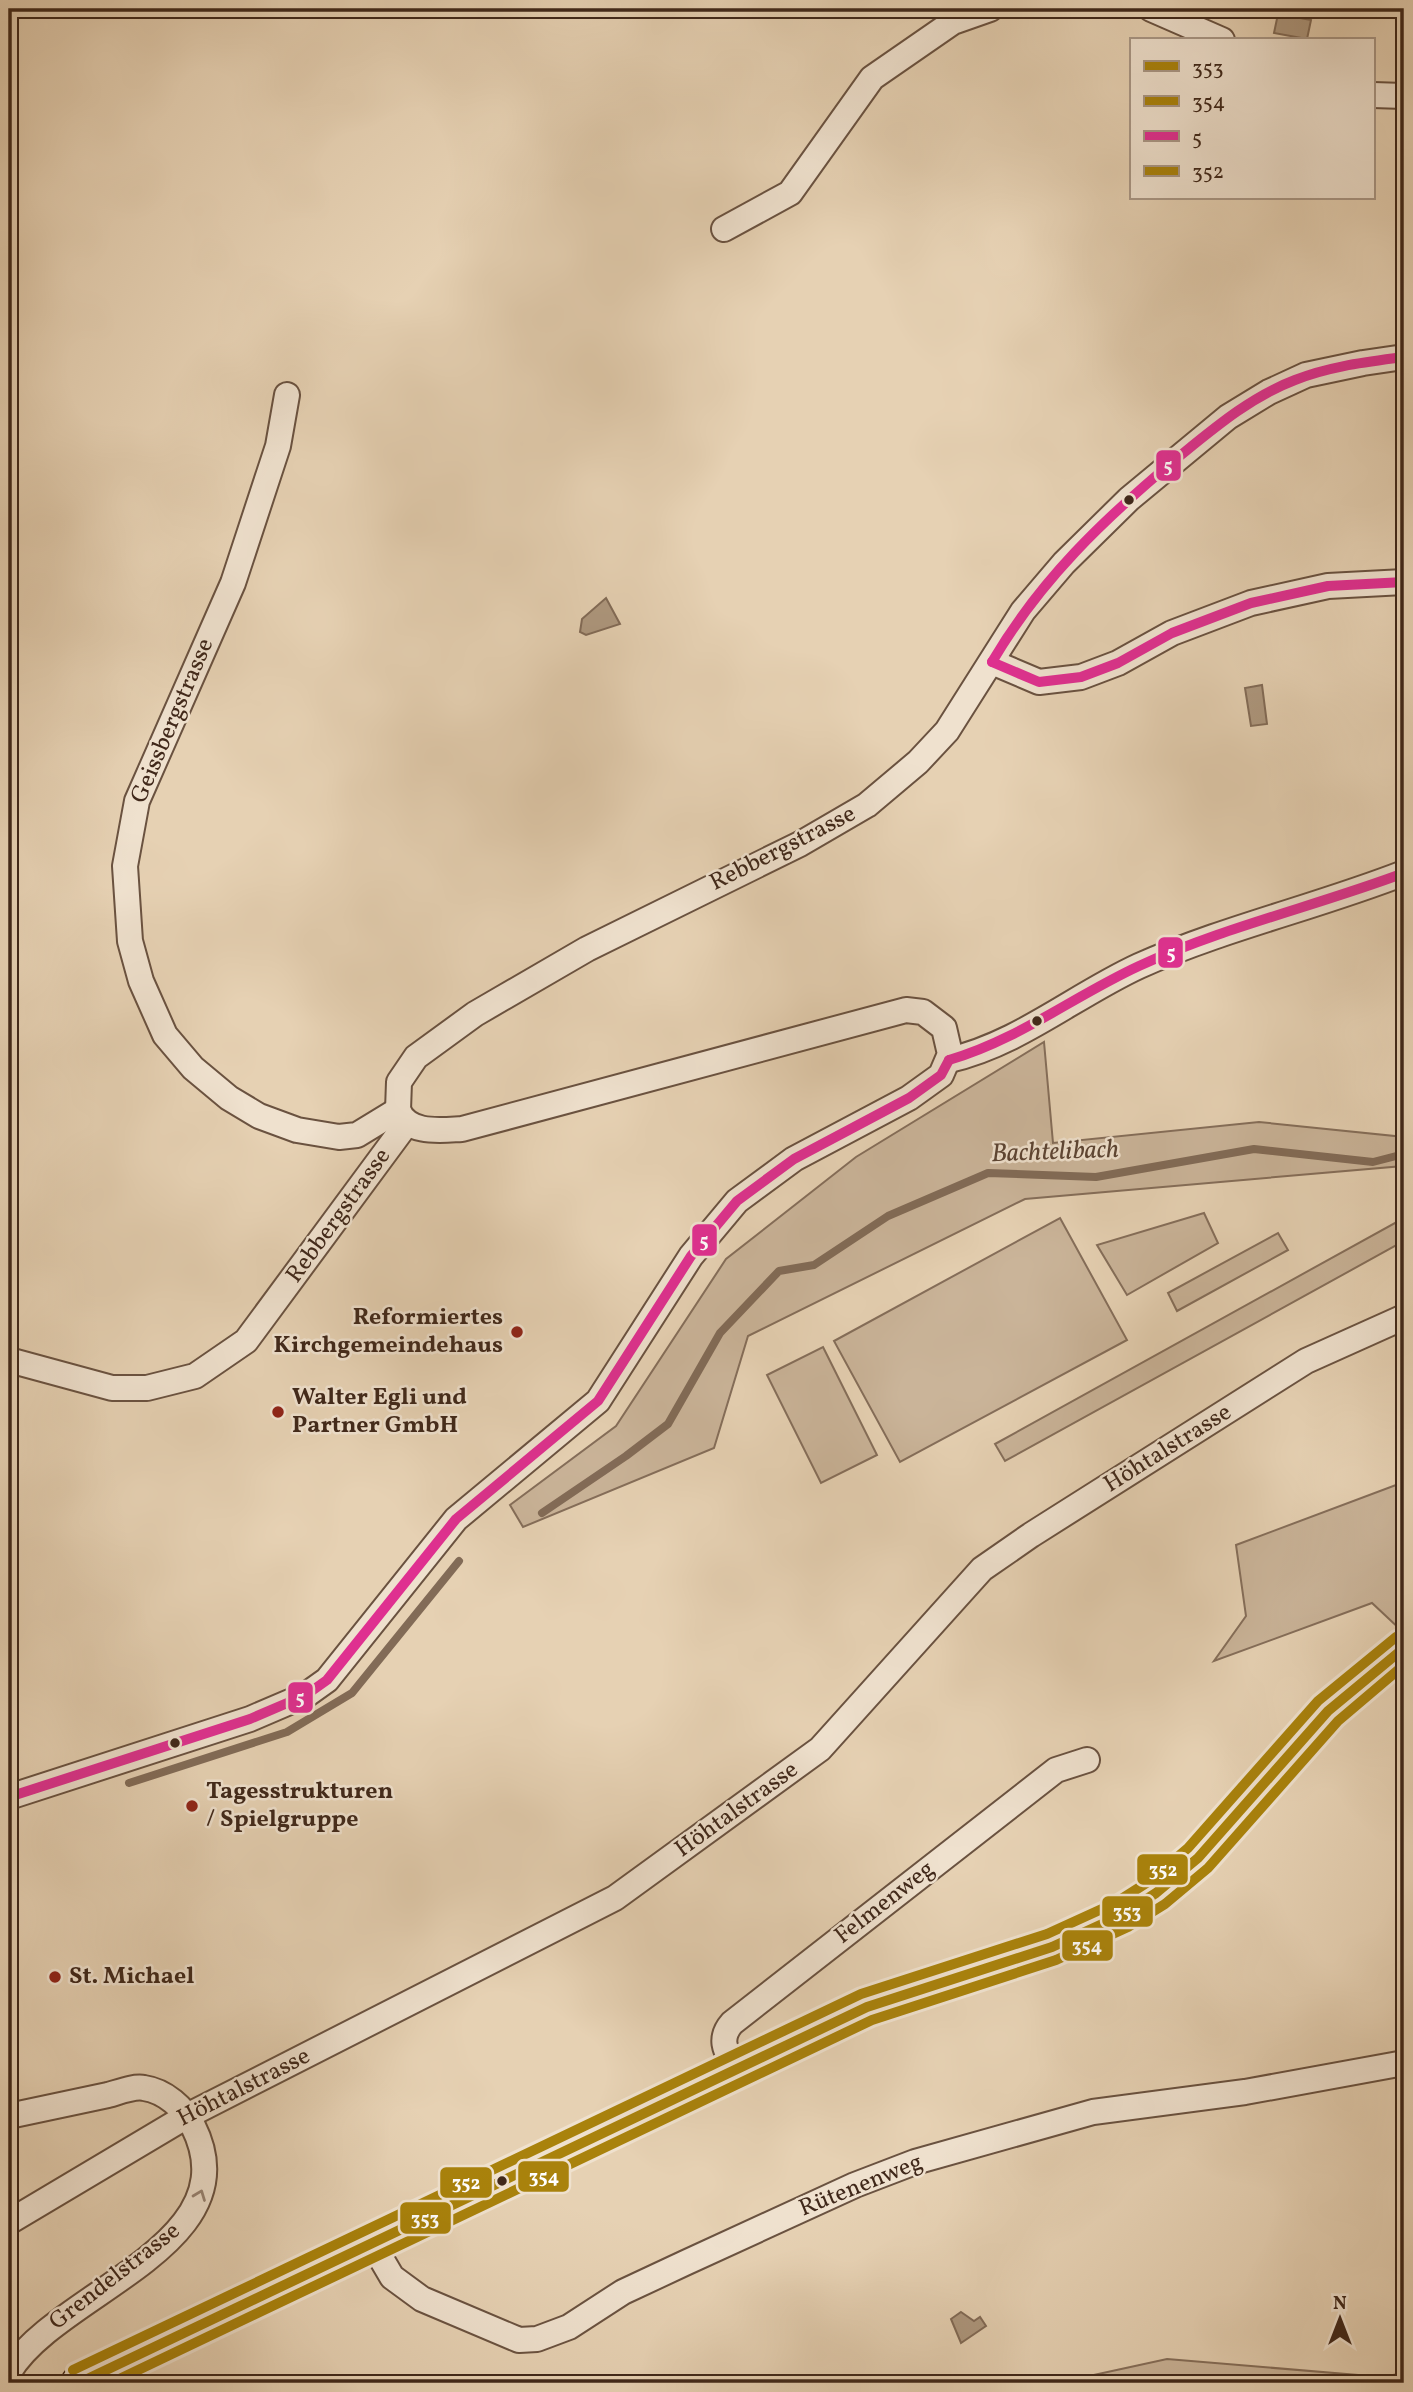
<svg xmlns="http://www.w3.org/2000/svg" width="1413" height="2392" font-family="Vollkorn,serif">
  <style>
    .green { fill: #cab499; stroke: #856e5a; stroke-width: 2 }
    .water { fill: #ae987f; stroke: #826b57; stroke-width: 2 }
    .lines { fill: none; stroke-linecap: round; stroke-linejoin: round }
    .stream { stroke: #826b57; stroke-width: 8 }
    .street-casing { stroke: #6a5240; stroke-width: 28 }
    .secondary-casing { stroke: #40281a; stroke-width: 38 }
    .street { stroke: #efe1ce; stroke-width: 24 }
    .secondary { stroke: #efe1ce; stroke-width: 35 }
    .bus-1-casing { stroke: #efe1ce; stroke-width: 16 }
    .bus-2-casing { stroke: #efe1ce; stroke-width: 16 }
    .bus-3-casing { stroke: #efe1ce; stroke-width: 16 }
    .bus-4-casing { stroke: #efe1ce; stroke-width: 16 }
    .bus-1 { stroke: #a9820c; stroke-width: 10 }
    .bus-2 { stroke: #a9820c; stroke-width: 10 }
    .bus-3 { stroke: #df3090; stroke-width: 10 }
    .bus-4 { stroke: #a9820c; stroke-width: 10 }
    .oneway { stroke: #988474 }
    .bus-dot { fill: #40281a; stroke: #efe1ce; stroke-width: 2.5 }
    .poi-dot { fill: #8f2418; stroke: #efe1ce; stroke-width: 2.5 }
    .labels { text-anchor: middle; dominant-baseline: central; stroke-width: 5; stroke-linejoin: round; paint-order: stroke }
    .street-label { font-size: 24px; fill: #40281a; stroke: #efe1ce }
    .poi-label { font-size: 24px; font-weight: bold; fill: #40281a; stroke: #efe1ce; text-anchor: start }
    .water-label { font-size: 26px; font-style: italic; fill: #5c4433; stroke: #efe1ce }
    .line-badge { stroke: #efe1ce; stroke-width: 2.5 }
    .badge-label { font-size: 19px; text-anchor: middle; font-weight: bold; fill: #fff }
  </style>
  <rect width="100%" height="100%" fill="#e6d1b3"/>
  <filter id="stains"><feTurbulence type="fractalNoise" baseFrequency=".00286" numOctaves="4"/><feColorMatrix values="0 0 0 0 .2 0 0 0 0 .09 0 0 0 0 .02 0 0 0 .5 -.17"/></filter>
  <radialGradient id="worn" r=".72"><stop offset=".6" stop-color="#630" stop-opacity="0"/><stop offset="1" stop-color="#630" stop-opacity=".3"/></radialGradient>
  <g class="green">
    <path d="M1044 1042 1053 1143 1259 1122 1404 1137 1403 1166 1025 1199 748 1336 714 1448 523 1527 510 1505 616 1426 726 1259 856 1157Z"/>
    <path d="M1204 1213 1218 1243 1127 1295 1097 1245Z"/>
    <path d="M1060 1218 1127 1340 900 1462 834 1341Z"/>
    <path d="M1404 1218V1241L1005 1461 995 1444Z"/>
    <path d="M1278 1233 1288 1250 1177 1311 1168 1293Z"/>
    <path d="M823 1347 877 1455 821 1483 767 1375Z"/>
    <path d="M1404 1482V1633L1372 1603 1214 1661 1246 1616 1236 1545Z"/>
    <path d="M1167 2359 1382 2377 1404 2373V2383H1057Z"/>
  </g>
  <g class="water">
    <path d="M1278 14 1311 20 1307 39 1274 33Z"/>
    <path d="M606 598 620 624 586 635 580 632 582 619Z"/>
    <path d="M1262 685 1267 724 1251 726 1245 688Z"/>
    <path d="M961 2312 974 2321 980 2317 986 2326 961 2343 951 2319Z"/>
  </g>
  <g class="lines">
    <g class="stream">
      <path d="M542 1513 626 1456 668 1424 720 1333 779 1271 814 1265 888 1216 988 1173 1096 1177 1254 1149 1373 1162 1404 1154"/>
      <path d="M129 1783 287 1732 352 1693 459 1561"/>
    </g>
    <g class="street-casing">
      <g id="street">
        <path d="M1151 9 1222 40"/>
        <path d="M1373 95 1404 96"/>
        <path d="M724 229 790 193 872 78 953 22 990 9"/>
        <path d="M287 395 278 446 233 583 137 801 125 866 130 941 141 981 165 1035 193 1068 229 1098 259 1116 297 1130 339 1137 357 1135 398 1110"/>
        <path d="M992 662 1039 682 1081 677 1118 663 1172 633 1251 603 1328 586 1404 582"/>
        <path d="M949 1060C1019 1044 1074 996 1139 966 1224 928 1317 907 1404 873"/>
        <path d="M398 1110 399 1082 416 1057 475 1014 587 949 800 844 867 805 918 762 947 731 1023 611 1064 563 1129 499 1228 417 1269 392 1306 375 1363 363 1404 357"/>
        <path d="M9 1360 112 1388H147L195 1376 246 1341 407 1123"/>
        <path d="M9 1797 250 1719 306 1695 327 1680 456 1519 598 1401 691 1256 737 1201 794 1159 909 1098 941 1075 950 1054 944 1028 923 1012 906 1010 462 1129C441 1130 408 1135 398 1110"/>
        <path d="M736 2071C727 2053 717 2040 732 2023L1056 1770 1087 1760"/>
        <path d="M9 2116C42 2109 75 2102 108 2095 119 2092 134 2086 144 2088 165 2091 184 2108 193 2126 253 2245 56 2292 9 2372"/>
        <path d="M9 2222 187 2116 615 1898 820 1749 982 1569 1031 1535 1306 1361 1404 1317"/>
        <path d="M372 2243 392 2277 422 2299 519 2340 537 2339 569 2327 623 2292 685 2263 855 2185 915 2162 1093 2112 1245 2092 1404 2063"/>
      </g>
    </g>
    <g class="secondary-casing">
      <path id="secondary" d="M79 2383 867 2007C967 1969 1067 1957 1156 1893 1216 1850 1258 1790 1306 1736 1334 1702 1368 1673 1404 1648"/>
    </g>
    <use href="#street" class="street"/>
    <use href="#secondary" class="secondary"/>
    <g class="bus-1-casing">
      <path id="bus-1" d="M79 2383 867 2007 1052 1947 1122 1915 1156 1893 1198 1858 1328 1711 1404 1648"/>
    </g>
    <g class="bus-2-casing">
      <path id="bus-2" d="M111 2383 872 2020 1056 1960 1128 1927 1165 1904 1208 1868 1338 1721 1404 1665"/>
    </g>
    <g class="bus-3-casing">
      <g id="bus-3">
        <path d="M992 662C1040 580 1104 519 1176 459 1213 429 1250 397 1295 380 1330 366 1367 362 1404 357"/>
        <path d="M992 662 1039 682 1081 677 1118 663 1172 633 1251 603 1328 586 1404 582"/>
        <path d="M949 1060C1018 1040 1074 996 1139 966 1224 927 1316 906 1404 873"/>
        <path d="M9 1797 250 1719 306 1695 327 1680 456 1519 598 1401 691 1256 737 1201 794 1159 909 1098 941 1075 949 1060"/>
      </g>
    </g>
    <g class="bus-4-casing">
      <path id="bus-4" d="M73 2370 861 1994 1047 1934 1115 1903 1148 1882 1188 1848 1318 1701 1396 1637"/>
    </g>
    <use href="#bus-1" class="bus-1"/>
    <use href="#bus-2" class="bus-2"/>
    <use href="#bus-3" class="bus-3"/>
    <use href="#bus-4" class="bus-4"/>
  </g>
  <defs><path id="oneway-chevron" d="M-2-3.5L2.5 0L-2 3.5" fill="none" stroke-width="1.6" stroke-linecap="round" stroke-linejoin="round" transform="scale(1.75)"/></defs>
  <use class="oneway" href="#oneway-chevron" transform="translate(200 2195) rotate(-69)"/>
  <g class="bus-dot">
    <circle cx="1129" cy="500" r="6"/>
    <circle cx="1037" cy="1021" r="6"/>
    <circle cx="175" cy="1743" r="6"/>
    <circle cx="502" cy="2181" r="6"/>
  </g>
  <g class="poi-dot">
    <circle cx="517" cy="1332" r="7"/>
    <circle cx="278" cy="1412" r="7"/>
    <circle cx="192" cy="1806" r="7"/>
    <circle cx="55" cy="1977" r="7"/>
  </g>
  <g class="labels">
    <g class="street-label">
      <text transform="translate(173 721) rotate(-67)">Geissbergstrasse</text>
      <text transform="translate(783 849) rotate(-27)">Rebbergstrasse</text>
      <text transform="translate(339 1216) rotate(-54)">Rebbergstrasse</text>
      <text transform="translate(1168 1449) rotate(-32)">Höhtalstrasse</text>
      <text transform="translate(737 1810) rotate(-36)">Höhtalstrasse</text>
      <text transform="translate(885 1903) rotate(-38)">Felmenweg</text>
      <text transform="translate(244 2088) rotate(-27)">Höhtalstrasse</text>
      <text transform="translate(861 2186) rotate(-22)">Rütenenweg</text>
      <text transform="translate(115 2277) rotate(-38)">Grendelstrasse</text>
    </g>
    <g class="poi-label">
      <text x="503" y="1318" text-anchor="end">Reformiertes<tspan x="503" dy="28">Kirchgemeindehaus</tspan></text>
      <text x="292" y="1398">Walter Egli und<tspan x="292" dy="28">Partner GmbH</tspan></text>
      <text x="206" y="1792">Tagesstrukturen<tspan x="206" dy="28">/ Spielgruppe</tspan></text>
      <text x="69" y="1977">St. Michael</text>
    </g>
    <g class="water-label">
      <text transform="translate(1055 1152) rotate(-2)">Bachtelibach</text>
    </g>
  </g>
  <g class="line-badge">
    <rect x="1155" y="449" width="27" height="33" rx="7" fill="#df3090"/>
    <rect x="1157" y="936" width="27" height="33" rx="7" fill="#df3090"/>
    <rect x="691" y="1223" width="27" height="34" rx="7" fill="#df3090"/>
    <rect x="287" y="1681" width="27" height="33" rx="7" fill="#df3090"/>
    <rect x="1136" y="1853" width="53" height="33" rx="7" fill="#a9820c"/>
    <rect x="1101" y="1895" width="53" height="33" rx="7" fill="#a9820c"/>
    <rect x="1061" y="1929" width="53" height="33" rx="7" fill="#a9820c"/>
    <rect x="517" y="2160" width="53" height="33" rx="7" fill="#a9820c"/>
    <rect x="439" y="2166" width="54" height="33" rx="7" fill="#a9820c"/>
    <rect x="399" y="2201" width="53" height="34" rx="7" fill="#a9820c"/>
  </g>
  <g class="badge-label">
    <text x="1168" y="472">5</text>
    <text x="1171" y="959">5</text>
    <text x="704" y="1247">5</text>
    <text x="300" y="1704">5</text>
    <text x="1163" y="1876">352</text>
    <text x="1127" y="1918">353</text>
    <text x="1087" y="1952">354</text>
    <text x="544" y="2183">354</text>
    <text x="466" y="2189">352</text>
    <text x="425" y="2225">353</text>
  </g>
  <rect width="1413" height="2392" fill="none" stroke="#e6d1b3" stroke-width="35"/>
  <rect x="10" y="10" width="1392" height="2371" fill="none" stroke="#40281a" stroke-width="3.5"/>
  <rect x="18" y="18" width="1378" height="2357" fill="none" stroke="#40281a" stroke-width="2"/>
  <rect x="1130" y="38" width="245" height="161" fill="#efe1ce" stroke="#a99786" stroke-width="2"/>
  <rect x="1144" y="61" width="35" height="10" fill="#a9820c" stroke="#a99786" stroke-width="2"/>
  <text x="1192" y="74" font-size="21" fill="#40281a">353</text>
  <rect x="1144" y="96" width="35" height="10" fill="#a9820c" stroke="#a99786" stroke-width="2"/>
  <text x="1192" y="108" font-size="21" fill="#40281a">354</text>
  <rect x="1144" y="131" width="35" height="10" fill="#df3090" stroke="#a99786" stroke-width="2"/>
  <text x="1192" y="144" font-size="21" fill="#40281a">5</text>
  <rect x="1144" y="166" width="35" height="10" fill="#a9820c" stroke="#a99786" stroke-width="2"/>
  <text x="1192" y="178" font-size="21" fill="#40281a">352</text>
  <g transform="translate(1340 2319)" stroke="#efe1ce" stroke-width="5" paint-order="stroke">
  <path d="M0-5L12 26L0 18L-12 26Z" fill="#40281a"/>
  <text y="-10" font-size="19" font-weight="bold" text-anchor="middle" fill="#40281a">N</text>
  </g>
  <rect width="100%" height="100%" filter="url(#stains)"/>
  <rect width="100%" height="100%" fill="url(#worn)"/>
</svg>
